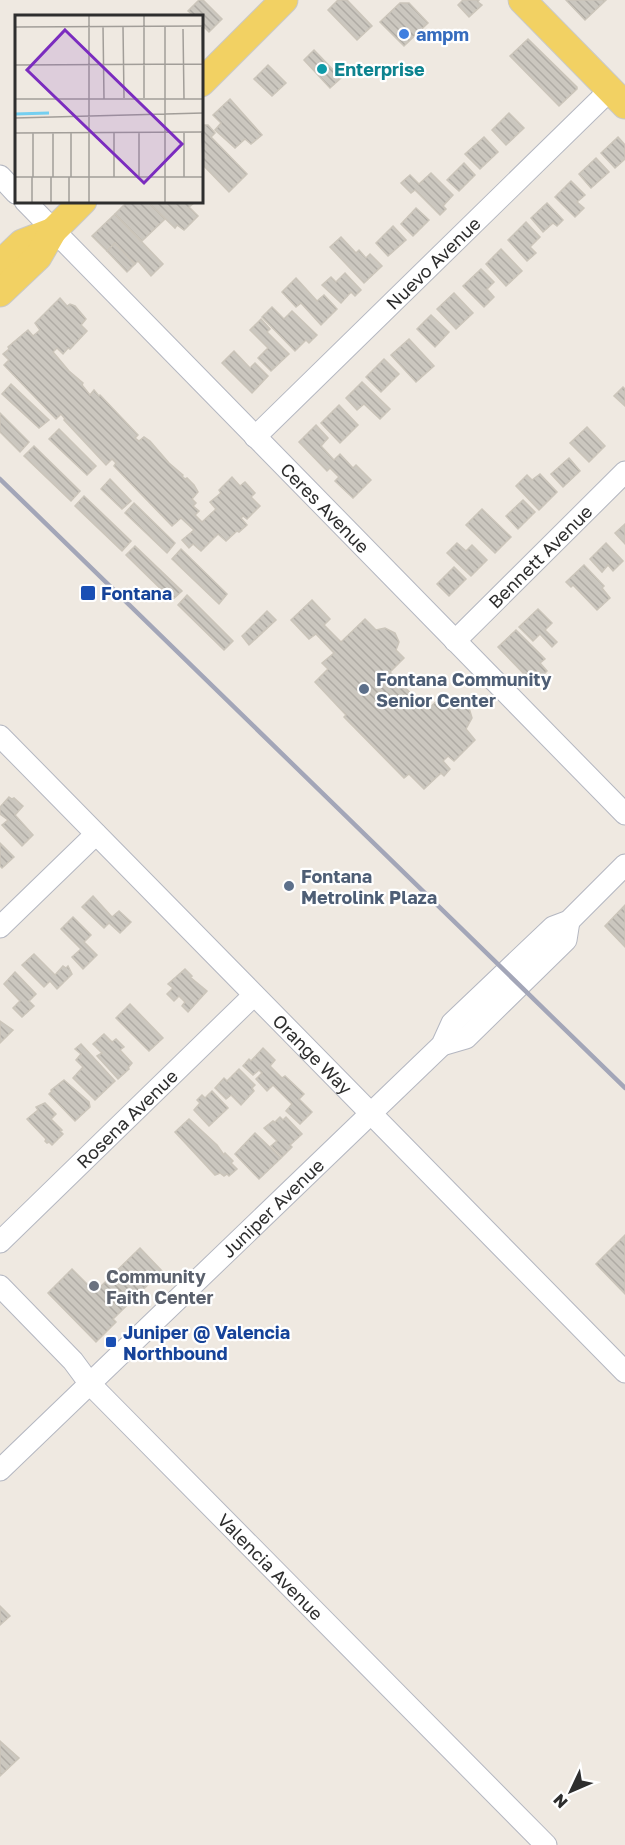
<svg xmlns="http://www.w3.org/2000/svg" width="625" height="1845" font-family="'Golos Text',sans-serif">
  <style>
    .building { fill: url(#building-back-hatch); stroke: #cbc5ba; stroke-width: 1.5 }
    .lines { fill: none; stroke-linecap: round; stroke-linejoin: round }
    .minor-casing { stroke: #b4b7c1; stroke-width: 23 }
    .major-casing { stroke: #c9c9c9; stroke-width: 29 }
    .minor { stroke: #fff; stroke-width: 21 }
    .major { stroke: #f2d163; stroke-width: 27 }
    .rail { stroke: #a3a6b8; stroke-width: 4.5 }
    .shop-dot { fill: #3f7fe0; stroke: #fff; stroke-width: 2 }
    .culture-dot { fill: #0f9aa8; stroke: #fff; stroke-width: 2 }
    .transit-dot { fill: #1a4fb4; stroke: #fff; stroke-width: 2 }
    .service-dot { fill: #5c6f8a; stroke: #fff; stroke-width: 2 }
    .worship-dot { fill: #6b7280; stroke: #fff; stroke-width: 2 }
    .labels { text-anchor: middle; dominant-baseline: central; stroke-width: 4.5; stroke-linejoin: round; paint-order: stroke }
    .shop-label { font-size: 18px; font-weight: bold; fill: #366cbe; stroke: #fff; text-anchor: start }
    .culture-label { font-size: 18px; font-weight: bold; fill: #0d838f; stroke: #fff; text-anchor: start }
    .street-label { font-size: 18px; fill: #2e2e2e; stroke: #fff }
    .transit-label { font-size: 18px; font-weight: bold; fill: #164399; stroke: #fff; text-anchor: start }
    .service-label { font-size: 18px; font-weight: bold; fill: #4e5e75; stroke: #fff; text-anchor: start }
    .worship-label { font-size: 18px; font-weight: bold; fill: #5b616d; stroke: #fff; text-anchor: start }
    .inset-river { fill: none; stroke: #75cff0; stroke-width: 3 }
    .inset-road { fill: none; stroke: #a29e99; stroke-width: 1.5 }
    .view { fill: #7b2cbf; fill-opacity: 0.15; stroke: #7b2cbf; stroke-width: 3 }
    .inset-edge { fill: none; stroke: #2e2e2e; stroke-width: 3 }
  </style>
  <defs>
    <pattern id="building-back-hatch" width="6" height="6" patternUnits="userSpaceOnUse" patternTransform="scale(1.5)"><rect width="6" height="6" fill="#cbc7bf"/><path d="M-1 5l2 2M0 0l6 6M5-1l2 2" fill="none" stroke="#afaba4"/></pattern>
  </defs>
  <rect width="100%" height="100%" fill="#efe9e1"/>
  <g class="building">
    <path d="M199 0H203L222 19 209 32 201 24V16H194L188 11Z"/>
    <path d="M338 0H347L372 26 357 40 328 10Z"/>
    <path d="M463 0H479L478 2 482 5 469 17 458 5Z"/>
    <path d="M566 0H606L585 20Z"/>
    <path d="M400 3H409L428 23 404 46 380 22Z"/>
    <path d="M528 39 577 87V89L559 106 510 56Z"/>
    <path d="M314 50 341 78 330 88 304 60Z"/>
    <path d="M268 65 286 83 272 96 254 79Z"/>
    <path d="M230 99 262 135 251 144 245 139 235 148 215 130 221 123 213 115Z"/>
    <path d="M509 113 524 128 506 145 492 130Z"/>
    <path d="M201 125H208L215 133 211 137 247 174 229 192 201 163Z"/>
    <path d="M484 137 498 152 480 169 465 154Z"/>
    <path d="M618 137 625 145V159L615 168 601 153Z"/>
    <path d="M596 158 609 172 591 188 579 174Z"/>
    <path d="M464 163 475 175 459 191 447 180Z"/>
    <path d="M431 173 453 195 443 206 446 209 440 215 415 190 411 193 401 183 410 175 419 184Z"/>
    <path d="M571 181 585 195 577 202 584 208 575 217 555 197Z"/>
    <path d="M128 201H147L165 219 142 241 115 214Z"/>
    <path d="M147 201H192L194 203 189 207 198 216 184 230 177 225 175 228Z"/>
    <path d="M547 203 563 220 557 226 553 223 543 232 531 218Z"/>
    <path d="M416 208 429 220 413 236 401 224Z"/>
    <path d="M115 214 163 264 151 276 138 261 135 264 115 243 107 251 92 236Z"/>
    <path d="M526 222 540 237 530 247 536 253 527 261 508 240Z"/>
    <path d="M393 226 406 240 388 256 376 243Z"/>
    <path d="M341 237 356 253 359 250 366 258 370 254 382 266 364 283 330 247Z"/>
    <path d="M115 243 135 264 127 272 107 251Z"/>
    <path d="M501 249 522 271 506 286 486 264Z"/>
    <path d="M481 269 494 282 487 289 494 297 484 307 463 286Z"/>
    <path d="M345 273 361 290 355 296 351 292 341 303 322 285 331 277 336 282Z"/>
    <path d="M296 278 317 301 324 295 337 309 321 325 301 303 296 307 282 292Z"/>
    <path d="M454 293 473 313 456 329 437 309Z"/>
    <path d="M60 298 67 306 70 304 75 306 86 319 81 325 87 331 70 349 68 348 63 354 57 348 53 352 69 371 83 383 82 385 90 395 94 390 99 396 100 395 138 435 135 438 139 441 144 437 150 441 169 463 183 475 182 476 185 479 187 478 194 485 198 492 192 499 196 503 193 506 199 511 195 515 202 522 216 509 210 502 221 493 219 490 232 477 240 486 245 482 255 493 251 497 260 506 247 519 243 516 241 518 247 525 239 532 237 531 226 541 218 534 201 551 193 544 189 548 182 540 194 530 181 518 172 526 114 466 116 463 112 459 106 465 64 420 65 419 61 414 56 419 4 365 9 360 3 354 9 349 8 347 28 330 33 336 40 330 35 323Z"/>
    <path d="M272 307 284 319 292 311 317 335 309 343 306 340 295 351 262 317Z"/>
    <path d="M431 315 449 332 435 347 417 329Z"/>
    <path d="M261 319 270 329 267 332 289 354 271 371 258 358 268 348 250 330Z"/>
    <path d="M409 339 434 366 416 382 391 355Z"/>
    <path d="M234 351 250 368 255 363 268 376 252 393 222 363Z"/>
    <path d="M384 359 399 374 381 392 366 377Z"/>
    <path d="M362 382 390 409 380 419 364 404 357 410 346 398Z"/>
    <path d="M11 384 49 420 39 428 2 394Z"/>
    <path d="M623 387 625 389V406L614 396Z"/>
    <path d="M339 405 358 425 340 443 321 423Z"/>
    <path d="M0 413 29 442 20 452 0 432Z"/>
    <path d="M316 425 328 438 321 446 334 460 340 454 353 468 356 465 371 480 353 498 335 481 339 477 330 468 327 471 299 442Z"/>
    <path d="M587 427 605 446 589 462 570 443Z"/>
    <path d="M59 429 96 466 87 475 49 439Z"/>
    <path d="M34 446 80 491 71 501 24 456Z"/>
    <path d="M569 458 580 471 563 487 551 474Z"/>
    <path d="M540 474 557 492 539 510 516 486 527 475 532 480Z"/>
    <path d="M110 479 131 501 122 509 101 489Z"/>
    <path d="M84 496 131 541 122 551 75 506Z"/>
    <path d="M523 500 535 512 518 529 506 516Z"/>
    <path d="M134 503 175 543 167 553 125 513Z"/>
    <path d="M482 509 511 537 495 553 466 525Z"/>
    <path d="M625 524V544L615 533Z"/>
    <path d="M457 543 466 551 472 545 487 560 471 576 447 553Z"/>
    <path d="M606 543 623 561 613 571 608 565 602 572 590 559Z"/>
    <path d="M135 546 182 591 172 600 126 555Z"/>
    <path d="M181 549 227 594 219 604 172 559Z"/>
    <path d="M584 565 604 586 602 588 610 598 597 610 573 585 571 587 566 582Z"/>
    <path d="M454 567 466 579 449 596 437 584Z"/>
    <path d="M187 595 233 641 224 650 178 605Z"/>
    <path d="M312 600 330 619 324 625 341 642 365 619 376 630 385 628 395 633 399 642 396 650 404 658 390 672 427 710 442 696 449 704 459 702 469 708 472 718 466 729 475 740 454 761 448 756 443 761 450 769 444 776 441 773 424 789 409 774 404 778 344 717 346 715 315 682 328 669 322 663 334 653 316 634 309 639 291 620Z"/>
    <path d="M538 609 552 623 545 630 557 642 552 647 540 634 533 641 519 627Z"/>
    <path d="M267 611 276 620 249 645 242 636Z"/>
    <path d="M516 630 545 659 540 663 547 671 537 681 531 674 527 677 498 647Z"/>
    <path d="M9 797 12 799 14 798 23 806 15 815 33 835 22 846 2 825 8 820 0 814V807Z"/>
    <path d="M0 843 14 857 2 868 0 866Z"/>
    <path d="M93 896 112 917 119 911 131 922 120 933 109 923 104 928 82 907Z"/>
    <path d="M625 905V947L605 926Z"/>
    <path d="M73 917 91 935 84 942 97 955 83 969 72 957 81 949 61 929Z"/>
    <path d="M34 954 55 975 63 966 66 968 68 966 72 974 57 989 50 981 44 987 22 965Z"/>
    <path d="M185 969 192 976 190 977 207 991 188 1012 182 1006 185 1002 179 996 174 1001 167 994 173 988 168 984Z"/>
    <path d="M15 972 36 994 29 1001 34 1006 22 1017 13 1008 20 1001 4 984Z"/>
    <path d="M130 1004 163 1038 149 1051 116 1018Z"/>
    <path d="M0 1021 13 1030 0 1043Z"/>
    <path d="M104 1034 112 1042 116 1039 124 1047 120 1050 132 1063 128 1068 129 1069 118 1079 97 1056 102 1053 93 1044Z"/>
    <path d="M81 1044 115 1081 95 1100 73 1078 83 1067 76 1060 81 1054 75 1049Z"/>
    <path d="M263 1048 275 1060 270 1066 282 1078 285 1076 304 1094 299 1099 312 1112 300 1124 286 1111 292 1104 273 1085 267 1091 256 1079 262 1073 259 1070 253 1075 243 1066 249 1059 251 1061Z"/>
    <path d="M239 1069 255 1085 252 1088 254 1091 241 1105 231 1095 226 1099 215 1088 224 1078 227 1081Z"/>
    <path d="M64 1080 89 1102 90 1107 75 1121 49 1094 52 1091 51 1090Z"/>
    <path d="M212 1091 228 1108 209 1126 194 1110 200 1103 197 1100 202 1095 205 1098Z"/>
    <path d="M45 1103 56 1114 51 1119 62 1130 60 1131 63 1134 52 1145 49 1142 47 1143 45 1141 46 1139 27 1119 38 1110 36 1107Z"/>
    <path d="M280 1117 283 1120 286 1117 302 1134 290 1145 292 1147 282 1157 271 1146 277 1141 264 1128 273 1121 275 1122Z"/>
    <path d="M189 1119 217 1145 224 1155 225 1153 233 1161 231 1163 237 1169 229 1176 227 1174 224 1176 220 1173 215 1175 175 1132Z"/>
    <path d="M255 1133 281 1158 259 1179 235 1154Z"/>
    <path d="M625 1235V1294L596 1264Z"/>
    <path d="M140 1248 162 1271 113 1319 116 1322 96 1342 48 1293 72 1269 95 1292Z"/>
    <path d="M0 1606 10 1616 0 1625Z"/>
    <path d="M0 1741 19 1758 0 1776Z"/>
  </g>
  <g class="lines">
    <g class="minor-casing">
      <g id="minor">
        <path d="M0 176 16 193"/>
        <path id="s1" d="M25 201 625 814"/>
        <path id="s2" d="M255 437 610 90"/>
        <path id="s3" d="M455 641 625 472"/>
        <path id="s4" d="M0 736 625 1372"/>
        <path d="M0 927 96 834"/>
        <path d="M442 1045 466 1038 566 940 569 921"/>
        <path id="s5" d="M0 1242 254 995"/>
        <path id="s6" d="M0 1286 73 1361 90 1384 546 1845"/>
        <path id="s7" d="M0 1470 442 1045 452 1023 553 927 569 921 625 865"/>
      </g>
    </g>
    <g class="major-casing">
      <g id="major">
        <path d="M522 0 625 105"/>
        <path d="M201 83 284 0"/>
        <path d="M0 264 22 243 53 231"/>
        <path d="M0 293 38 257 53 231 83 201"/>
      </g>
    </g>
    <use href="#minor" class="minor"/>
    <use href="#major" class="major"/>
    <path class="rail" d="M0 479 625 1088"/>
  </g>
  <circle class="shop-dot" cx="404" cy="34" r="6"/>
  <circle class="culture-dot" cx="322" cy="69" r="6"/>
  <g class="transit-dot">
    <rect x="80" y="585" width="16" height="16" rx="3"/>
    <rect x="105" y="1336" width="12" height="12" rx="3"/>
  </g>
  <g class="service-dot">
    <circle cx="364" cy="689" r="6"/>
    <circle cx="289" cy="886" r="6"/>
  </g>
  <circle class="worship-dot" cx="94" cy="1286" r="6"/>
  <g class="labels">
    <g class="shop-label">
      <text x="416" y="34">ampm</text>
    </g>
    <g class="culture-label">
      <text x="334" y="69">Enterprise</text>
    </g>
    <g class="street-label">
      <text stroke="none"><textPath href="#s2" startOffset="249">Nuevo Avenue</textPath></text>
      <text stroke="none"><textPath href="#s1" startOffset="429">Ceres Avenue</textPath></text>
      <text stroke="none"><textPath href="#s3" startOffset="120">Bennett Avenue</textPath></text>
      <text stroke="none"><textPath href="#s4" startOffset="446">Orange Way</textPath></text>
      <text stroke="none"><textPath href="#s5" startOffset="177">Rosena Avenue</textPath></text>
      <text stroke="none"><textPath href="#s7" startOffset="378">Juniper Avenue</textPath></text>
      <text stroke="none"><textPath href="#s6" startOffset="390">Valencia Avenue</textPath></text>
    </g>
    <g class="transit-label">
      <text x="101" y="593">Fontana</text>
      <text x="123" y="1332">Juniper @ Valencia<tspan x="123" dy="21">Northbound</tspan></text>
    </g>
    <g class="service-label">
      <text x="376" y="679">Fontana Community<tspan x="376" dy="21">Senior Center</tspan></text>
      <text x="301" y="876">Fontana<tspan x="301" dy="21">Metrolink Plaza</tspan></text>
    </g>
    <g class="worship-label">
      <text x="106" y="1276">Community<tspan x="106" dy="21">Faith Center</tspan></text>
    </g>
  </g>
  <g transform="translate(15 15)">
    <rect width="188" height="188" fill="#efe9e1"/>
    <path class="inset-river" d="M0 99 34 98"/>
    <path class="inset-road" d="M74 0V187M88 11 89 84M150 11V187M187 11 188 67M0 12 188 11M108 12 109 83M168 14 169 84M0 50 188 49M129 83V0M0 84H188M0 103 188 98M187 117 188 146M0 118 188 117M18 118V162M38 118V162M56 118V162M99 118V162M124 118V162M169 118V162M0 162H188M17 162V187M36 162V187M54 162V187"/>
    <path class="view" d="M50 15 167 129 129 168 12 55Z"/>
    <rect width="188" height="188" class="inset-edge"/>
  </g>
  <g transform="translate(571 1791) rotate(226)" stroke="#ffffff" stroke-width="4.5" paint-order="stroke">
  <path d="M0-4.5L10 22L0 15L-10 22Z" fill="#2e2e2e"/>
  <text y="-9" font-size="16" font-weight="bold" text-anchor="middle" fill="#2e2e2e">N</text>
  </g>
</svg>
